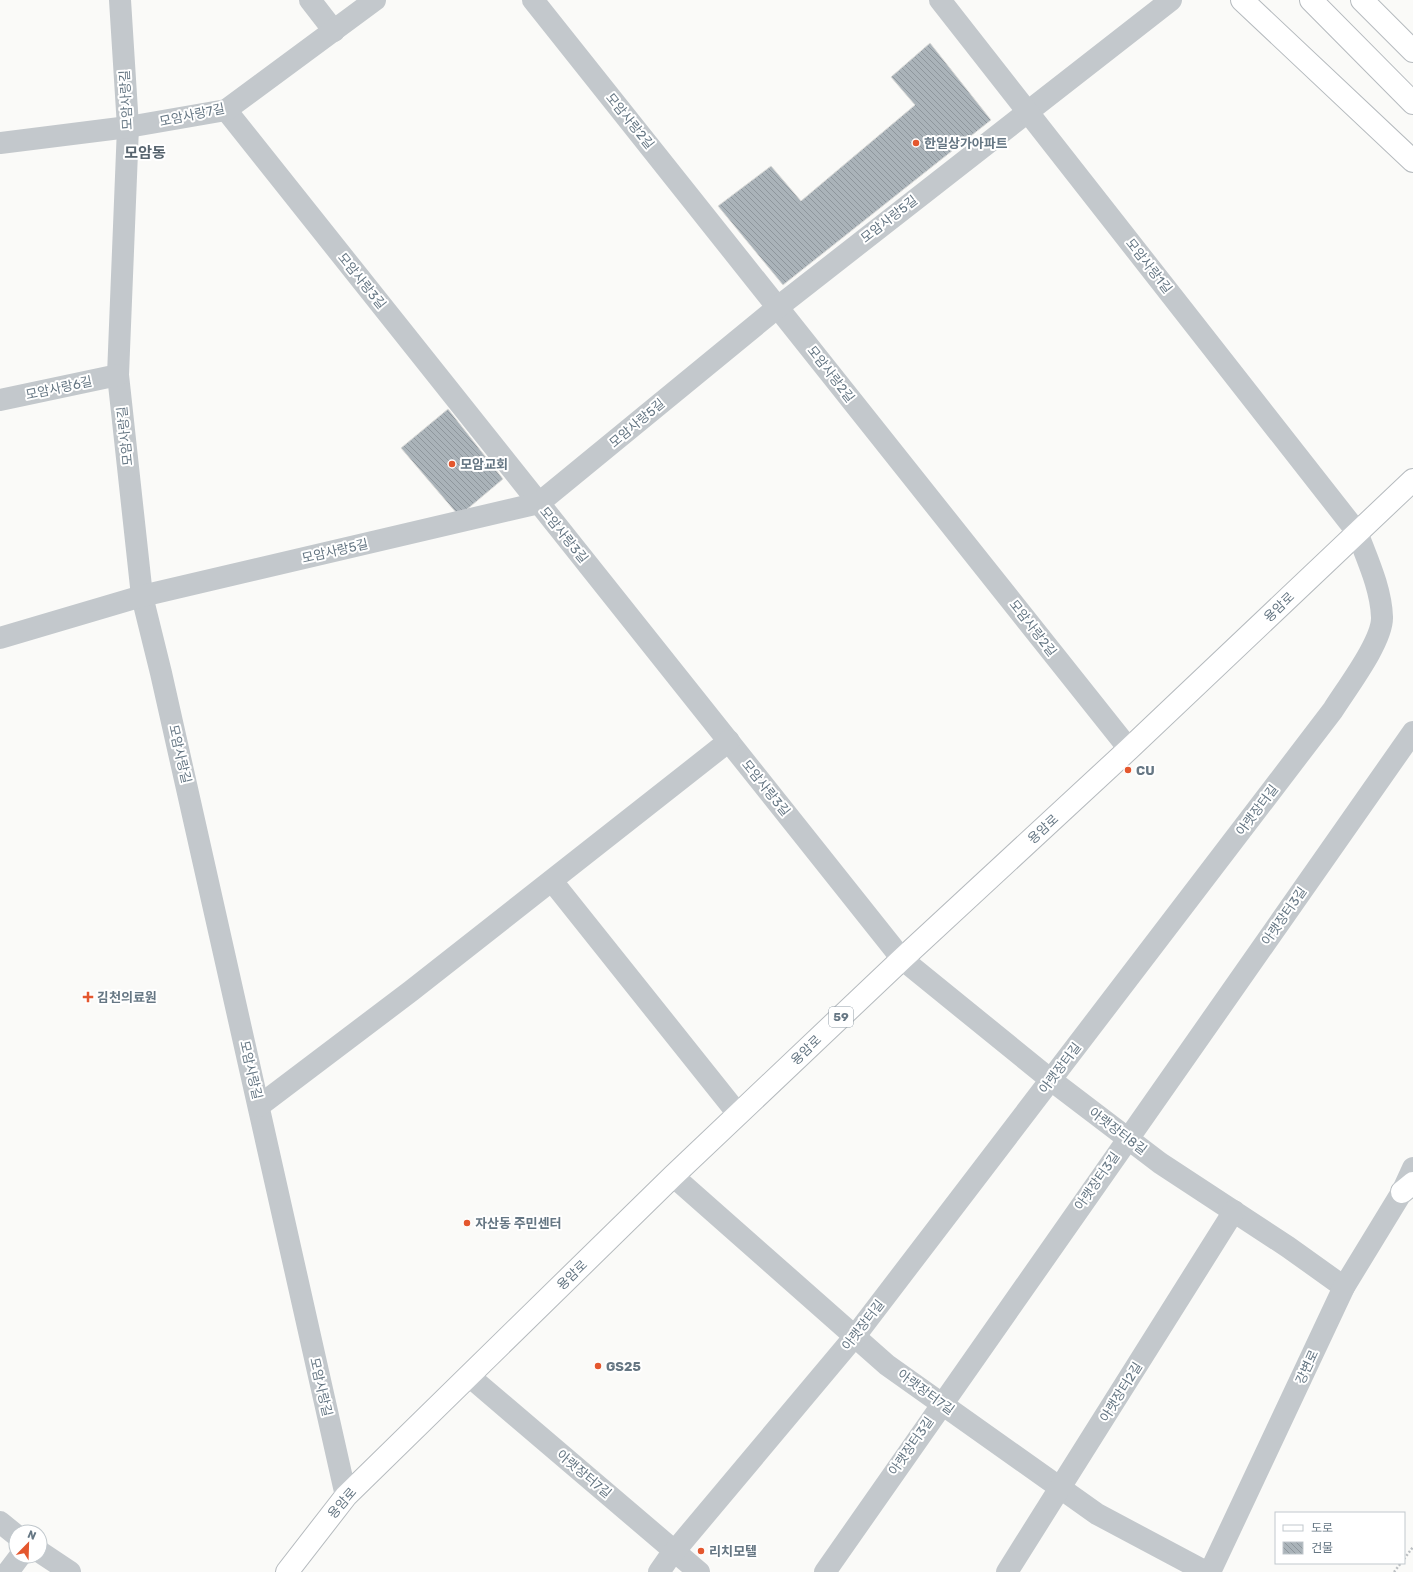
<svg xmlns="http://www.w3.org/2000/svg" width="1413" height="1572" font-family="Rubik,'Noto Sans KR',sans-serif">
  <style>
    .building { fill: url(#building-back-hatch); stroke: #dcdcda }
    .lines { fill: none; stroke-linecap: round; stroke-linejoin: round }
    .major-casing { stroke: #b5babe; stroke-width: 24 }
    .path { stroke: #bbbfc2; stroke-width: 2.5; stroke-dasharray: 2 2; stroke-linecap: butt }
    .minor { stroke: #c3c8cc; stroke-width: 22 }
    .major { stroke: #fff; stroke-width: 22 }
    .poi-dot { fill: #e4572e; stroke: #fff; stroke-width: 1.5 }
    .labels { text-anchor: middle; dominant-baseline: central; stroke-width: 4; stroke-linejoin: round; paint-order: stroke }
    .shield { fill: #fff; stroke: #939fa8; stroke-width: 1 }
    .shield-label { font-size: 12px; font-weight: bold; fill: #657683 }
    .street-label { font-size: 13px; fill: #657683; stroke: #fff }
    .poi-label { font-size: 13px; font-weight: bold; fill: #657683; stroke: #fff; text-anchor: start }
    .quarter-label { font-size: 15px; font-weight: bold; fill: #57646e; stroke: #fff }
  </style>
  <defs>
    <pattern id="building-back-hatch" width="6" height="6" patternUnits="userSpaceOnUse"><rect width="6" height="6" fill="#aab3b9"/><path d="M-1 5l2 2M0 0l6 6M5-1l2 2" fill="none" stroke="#8e969c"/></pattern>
  </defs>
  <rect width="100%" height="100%" fill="#fafaf8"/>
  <g class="building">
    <path d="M930 43 991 120 783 285 718 206 771 166 801 201 915 105 891 77Z"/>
    <path d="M448 409 503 479 459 516 401 448Z"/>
  </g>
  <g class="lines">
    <g class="major-casing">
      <g id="major">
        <path d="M1242 0 1413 161"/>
        <path d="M1311 0 1413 103"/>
        <path d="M1362 0 1413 51"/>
        <path d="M1402 1192 1413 1183"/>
        <path d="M287 1572 346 1496 673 1176 902 959 1129 749 1413 480"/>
      </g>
    </g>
    <g class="path">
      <path d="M1404 1559 1413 1547"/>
      <path d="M1394 1572 1401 1563"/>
    </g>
    <g class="minor">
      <path d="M120 0 128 127 118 375 142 596 161 673 346 1496"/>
      <path d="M310 0 334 31"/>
      <path d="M533 0 1129 749"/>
      <path d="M226 110 902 959 1051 1080 1160 1163 1288 1247 1344 1287"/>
      <path d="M0 143 128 127 226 110 375 0"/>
      <path d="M0 400 118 375"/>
      <path d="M0 638 142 596 539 503 778 307 1171 0"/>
      <path d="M552 881 738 1114"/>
      <path d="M259 1106 411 991 729 741"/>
      <path d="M673 1176 887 1365 1097 1514 1206 1572"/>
      <path d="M469 1376 699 1572"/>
      <path d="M0 1522 16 1535"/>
      <path d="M40 1552 70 1572"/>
      <path d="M8 1572 20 1556"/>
      <path d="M659 1572 668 1559 855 1336 1333 710C1346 689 1383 641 1382 617 1381 588 1367 559 1357 532L940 0"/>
      <path d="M825 1572 1413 732"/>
      <path d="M1007 1572 1234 1211"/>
      <path d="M1210 1572 1344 1287 1402 1192 1413 1168"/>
    </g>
    <use href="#major" class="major"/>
  </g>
  <g class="poi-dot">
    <circle cx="916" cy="143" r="4"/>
    <circle cx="452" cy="464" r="4"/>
    <circle cx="1128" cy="770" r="4"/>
    <path d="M86 991h4v4h4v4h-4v4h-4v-4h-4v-4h4z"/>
    <circle cx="467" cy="1223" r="4"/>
    <circle cx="598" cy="1366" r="4"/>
    <circle cx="701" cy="1551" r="4"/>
  </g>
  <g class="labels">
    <rect class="shield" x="829" y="1007" width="24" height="20" rx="3"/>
    <g class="shield-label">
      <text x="841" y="1017">59</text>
    </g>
    <g class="street-label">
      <text transform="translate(126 100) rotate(-93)">모암사랑길</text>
      <text transform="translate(192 115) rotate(-12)">모암사랑7길</text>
      <text transform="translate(630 121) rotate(51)">모암사랑2길</text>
      <text transform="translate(889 219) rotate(-38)">모암사랑5길</text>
      <text transform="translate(1149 266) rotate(52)">모암사랑1길</text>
      <text transform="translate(362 281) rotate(51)">모암사랑3길</text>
      <text transform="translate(831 374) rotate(52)">모암사랑2길</text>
      <text transform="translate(59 388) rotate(-12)">모암사랑6길</text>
      <text transform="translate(637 423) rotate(-40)">모암사랑5길</text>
      <text transform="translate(125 436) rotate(-96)">모암사랑길</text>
      <text transform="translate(564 535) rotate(51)">모암사랑3길</text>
      <text transform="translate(335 551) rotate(-13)">모암사랑5길</text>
      <text transform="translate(1279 607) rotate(-44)">용암로</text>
      <text transform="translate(1033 628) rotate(52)">모암사랑2길</text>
      <text transform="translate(180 754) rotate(77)">모암사랑길</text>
      <text transform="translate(766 788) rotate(51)">모암사랑3길</text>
      <text transform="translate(1257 810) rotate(-53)">아랫장터길</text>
      <text transform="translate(1043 829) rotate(-43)">용암로</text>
      <text transform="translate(1284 916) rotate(-55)">아랫장터3길</text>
      <text transform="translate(806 1050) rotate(-44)">용암로</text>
      <text transform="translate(1060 1068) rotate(-53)">아랫장터길</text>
      <text transform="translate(251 1070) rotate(77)">모암사랑길</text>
      <text transform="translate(1118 1131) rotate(37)">아랫장터8길</text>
      <text transform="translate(1097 1181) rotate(-55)">아랫장터3길</text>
      <text transform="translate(572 1275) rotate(-44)">용암로</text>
      <text transform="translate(863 1325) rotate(-52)">아랫장터길</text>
      <text transform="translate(1307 1367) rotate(-65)">강변로</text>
      <text transform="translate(321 1387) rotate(77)">모암사랑길</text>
      <text transform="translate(926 1392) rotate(36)">아랫장터7길</text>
      <text transform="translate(1121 1392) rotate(-58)">아랫장터2길</text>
      <text transform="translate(911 1446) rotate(-55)">아랫장터3길</text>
      <text transform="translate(584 1474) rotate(40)">아랫장터7길</text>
      <text transform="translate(342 1503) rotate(-49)">용암로</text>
    </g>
    <g class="poi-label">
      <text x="924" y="143">한일상가아파트</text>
      <text x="460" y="464">모암교회</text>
      <text x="1136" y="770">CU</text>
      <text x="97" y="997">김천의료원</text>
      <text x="475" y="1223">자산동 주민센터</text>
      <text x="606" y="1366">GS25</text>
      <text x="709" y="1551">리치모텔</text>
    </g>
    <g class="quarter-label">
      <text x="145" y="153">모암동</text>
    </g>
  </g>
  <rect x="1275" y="1512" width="130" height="52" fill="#ffffff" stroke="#c1c8cd"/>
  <rect x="1283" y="1525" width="20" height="6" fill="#ffffff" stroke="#c1c8cd"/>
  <text x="1311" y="1532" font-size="12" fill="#657683">도로</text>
  <rect x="1283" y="1542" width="20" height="12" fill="url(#building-back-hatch)" stroke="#c1c8cd"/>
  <text x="1311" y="1552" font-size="12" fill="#657683">건물</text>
  <g transform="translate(28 1544) rotate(23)"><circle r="19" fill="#ffffff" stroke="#c1c8cd"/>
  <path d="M0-3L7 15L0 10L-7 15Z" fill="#e4572e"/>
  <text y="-6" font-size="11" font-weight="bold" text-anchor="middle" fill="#657683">N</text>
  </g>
</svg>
